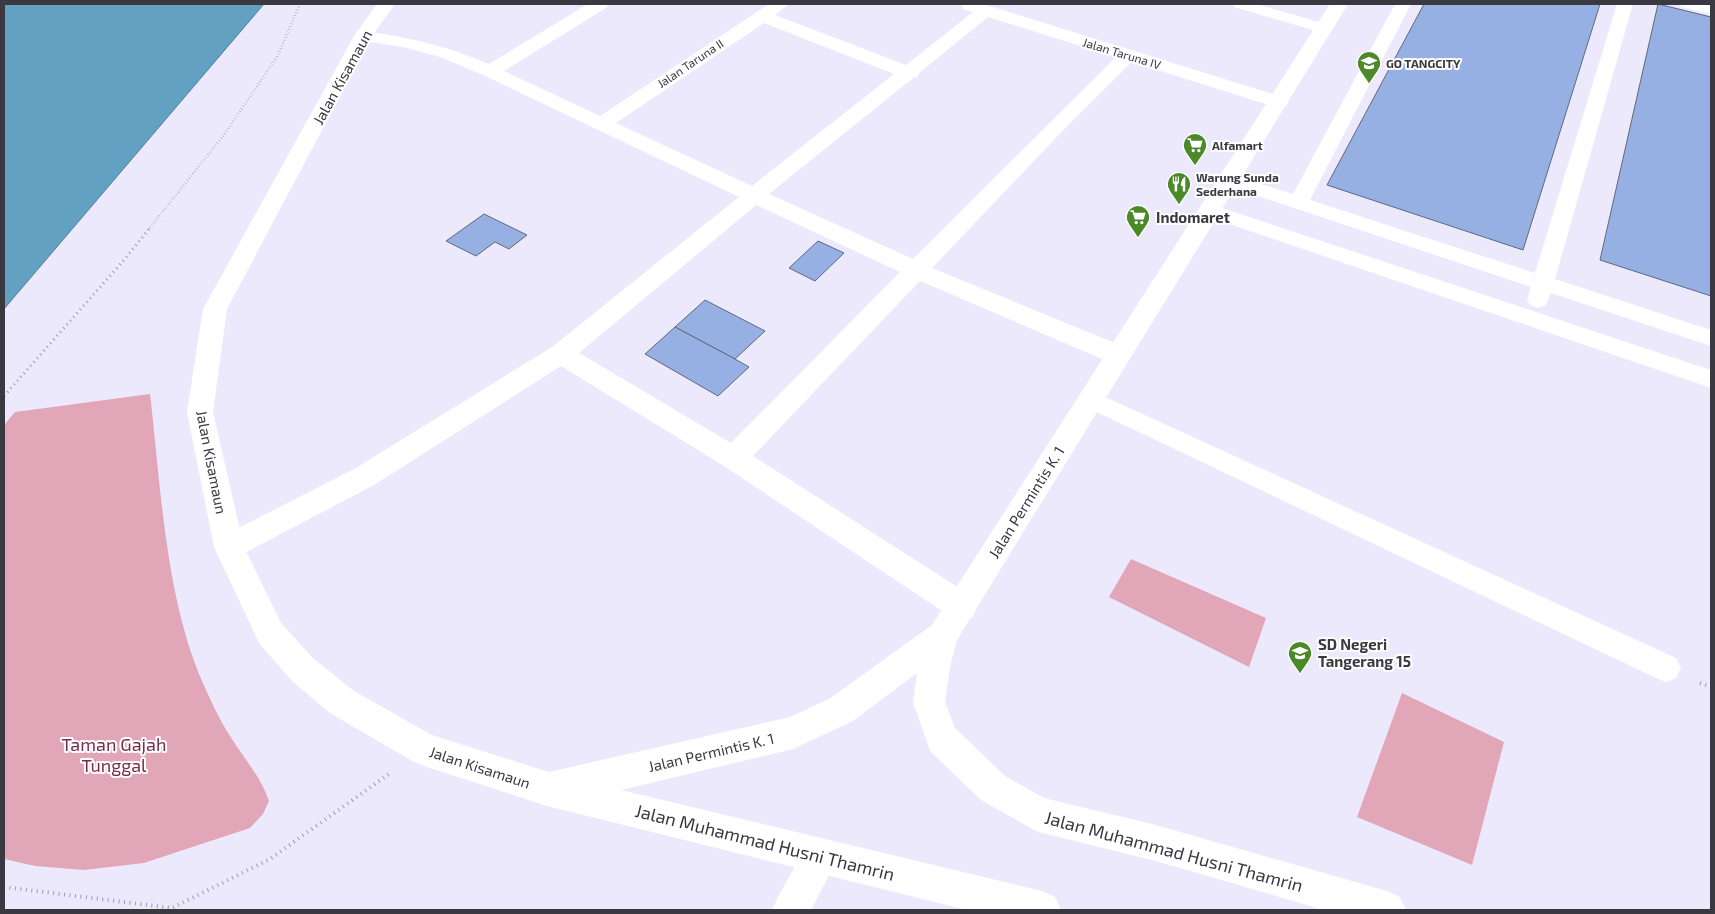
<svg xmlns="http://www.w3.org/2000/svg" width="1715" height="914" font-family="'Exo 2',sans-serif">
  <style>
    .green { fill: #e1a7b8 }
    .water { fill: #62a1c1; stroke: #56829b }
    .building { fill: #96b0e3; stroke: #606979 }
    .lines { fill: none; stroke-linecap: round; stroke-linejoin: round }
    .path-far2 { stroke: #9f9dac; stroke-width: 2.5; stroke-dasharray: 0.5 2.5; stroke-linecap: butt }
    .path-far1 { stroke: #9f9dac; stroke-width: 3; stroke-dasharray: 1 4; stroke-linecap: butt }
    .path { stroke: #9f9dac; stroke-width: 4; stroke-dasharray: 1 4.5; stroke-linecap: butt }
    .lane { fill: #fff; fill-rule: evenodd }
    .street { fill: #fff; fill-rule: evenodd }
    .primary { fill: #fff; fill-rule: evenodd }
    .labels { text-anchor: middle; dominant-baseline: central; stroke-width: 4; stroke-linejoin: round; paint-order: stroke }
    .far-street-label { font-size: 12px; fill: #3a3941; stroke: #fff }
    .far-poi-label { font-size: 12px; font-weight: bold; fill: #3a3941; stroke: #fff; text-anchor: start }
    .street-label { font-size: 15px; fill: #3a3941; stroke: #fff }
    .poi-label { font-size: 15px; font-weight: bold; fill: #3a3941; stroke: #fff; text-anchor: start }
    .near-park-label { font-size: 18px; fill: #792d4a; stroke: #fff }
    .near-street-label { font-size: 18px; fill: #3a3941; stroke: #fff }
  </style>
  <rect width="100%" height="100%" fill="#ede9fd"/>
  <g class="green">
    <path d="M150 394C161 486 165 595 202 681 210 699 219 719 230 736 243 757 261 777 269 801L263 814 250 828 144 863 84 870 35 866 4 859V425L15 412Z"/>
    <path d="M1131 559 1266 618 1249 667 1109 597Z"/>
    <path d="M1402 693 1504 742 1472 865 1357 817Z"/>
  </g>
  <path class="water" d="M4 4H264L4 309Z"/>
  <g class="building">
    <path d="M1424 4H1600L1523 250 1327 185Z"/>
    <path d="M1658 4 1711 17V296L1600 260Z"/>
    <path d="M484 214 527 235 509 249 495 242 476 256 446 241Z"/>
    <path d="M818 241 844 253 815 281 789 268Z"/>
    <path d="M705 300 765 331 735 359 675 327Z"/>
    <path d="M675 327 735 359 749 367 718 396 645 354Z"/>
  </g>
  <g class="lines">
    <path class="path-far2" d="M148 230 223 136 277 57 300 4"/>
    <path class="path-far1" d="M4 396 124 260 149 229"/>
    <g class="path">
      <path d="M1700 683 1711 687"/>
      <path d="M4 887 172 908 270 859 389 774"/>
    </g>
    <g class="lane">
      <path d="M1232 4H1256L1329 25 1331 28 1329 31 1323 33 1234 7Z"/>
      <path d="M1395 4H1411L1310 200 1535 273 1617 4H1633L1555 279 1711 330V346L1551 293 1546 305 1538 308 1530 305 1527 300 1531 287 1222 184 1219 180 1222 176 1229 174 1293 194Z"/>
      <path d="M1679 4H1711V14L1681 7Z"/>
      <path d="M1210 204 1711 370V388L1203 215 1200 210 1203 205Z"/>
      <path d="M1090 390 1676 658 1681 668 1676 678 1666 682 1656 678 1082 405 1078 399 1082 393Z"/>
    </g>
    <g class="street">
      <path d="M588 4H609L606 8 504 71 600 116 769 4H789L775 15 906 65 973 12 963 9 961 4H983L1286 98 1289 102 1286 106 1279 108 1272 106 1132 62 1074 119 932 268 1127 348 1131 355 1127 362 1118 364 1109 362 920 281 753 456 973 597 977 607 973 617 962 621 951 617 724 466 561 366 374 485 239 556 229 560 219 556 214 547 219 538 354 469 552 347 739 197 483 75 440 57 403 47 363 41 357 40 354 36 357 32 363 31C409 37 446 46 489 64ZM988 17 1116 57 913 259 769 194 913 78 917 77 919 73ZM764 23 894 74 752 186 616 123ZM756 205 900 272 731 443 579 353Z"/>
      <path d="M821 838 834 843 839 856 811 910H772L778 897 808 843Z"/>
    </g>
    <path class="primary" d="M377 4H395L372 36 227 309 213 412 244 547 281 623 314 659 354 691 432 735 549 772 790 717 829 699 932 625 1330 4H1348L957 640 950 667 945 702 955 728 1005 776 1044 798 1156 825 1387 891 1400 897 1406 910H1324L1156 861 1038 832 981 800 930 751 913 702 917 673 853 721 793 749 621 790 1042 891 1055 897 1061 910H967L547 806 424 766 412 761 330 713 292 681 259 643 214 547 187 412 203 309 354 36Z"/>
  </g>
  <defs>
    <g id="school-pin" transform="scale(1.25)"><path d="M0 17L-7.5 6A9.5 9.5 0 1 1 7.5 6Z" fill="#4c8928" stroke="#fff"/><path d="M0-5L7-2L0 1L-7-2ZM-4 1L0 2.5L4 1V4Q0 6-4 4Z" fill="#fff"/></g>
    <g id="supermarket-pin" transform="scale(1.25)"><path d="M0 17L-7.5 6A9.5 9.5 0 1 1 7.5 6Z" fill="#4c8928" stroke="#fff"/><path d="M-6-5.5h2.5l.6 2H6L4.5 2H-2.5L-4.4-4H-6ZM-1.5 3.2a1.3 1.3 0 1 0 .1 0ZM3 3.2a1.3 1.3 0 1 0 .1 0Z" fill="#fff"/></g>
    <g id="restaurant-pin" transform="scale(1.25)"><path d="M0 17L-7.5 6A9.5 9.5 0 1 1 7.5 6Z" fill="#4c8928" stroke="#fff"/><path d="M-5-6h1v4h1v-4h1v4h1v-4h1v5L-1.5 .5V6h-2V.5L-5-1ZM5-6V6H3V1.5H1.5Q1.5-4 5-6Z" fill="#fff"/></g>
  </defs>
  <g fill-rule="evenodd">
    <use href="#school-pin" x="1369" y="63"/>
    <use href="#supermarket-pin" x="1195" y="145"/>
    <use href="#restaurant-pin" x="1179" y="184"/>
    <use href="#supermarket-pin" x="1138" y="217"/>
    <use href="#school-pin" x="1300" y="653"/>
  </g>
  <g class="labels">
    <g class="far-street-label">
      <text transform="translate(1122 53) rotate(17)">Jalan Taruna IV</text>
      <text transform="translate(690 63) rotate(-34)">Jalan Taruna II</text>
    </g>
    <g class="far-poi-label">
      <text x="1386" y="63">GO TANGCITY</text>
      <text x="1212" y="145">Alfamart</text>
      <text x="1196" y="177">Warung Sunda<tspan x="1196" dy="14">Sederhana</tspan></text>
    </g>
    <g class="street-label">
      <text transform="translate(342 77) rotate(-61)">Jalan Kisamaun</text>
      <text transform="translate(212 462) rotate(79)">Jalan Kisamaun</text>
      <text transform="translate(1026 502) rotate(-58)">Jalan Permintis K. 1</text>
      <text transform="translate(711 752) rotate(-13)">Jalan Permintis K. 1</text>
      <text transform="translate(480 767) rotate(18)">Jalan Kisamaun</text>
    </g>
    <g class="poi-label">
      <text x="1156" y="217">Indomaret</text>
      <text x="1318" y="644">SD Negeri<tspan x="1318" dy="17">Tangerang 15</tspan></text>
    </g>
    <g class="near-park-label">
      <text x="114" y="744">Taman Gajah<tspan x="114" dy="21">Tunggal</tspan></text>
    </g>
    <g class="near-street-label">
      <text transform="translate(765 842) rotate(14)">Jalan Muhammad Husni Thamrin</text>
      <text transform="translate(1174 851) rotate(15)">Jalan Muhammad Husni Thamrin</text>
    </g>
  </g>
  <rect width="1715" height="914" fill="none" stroke="#3a3941" stroke-width="10"/>
</svg>
